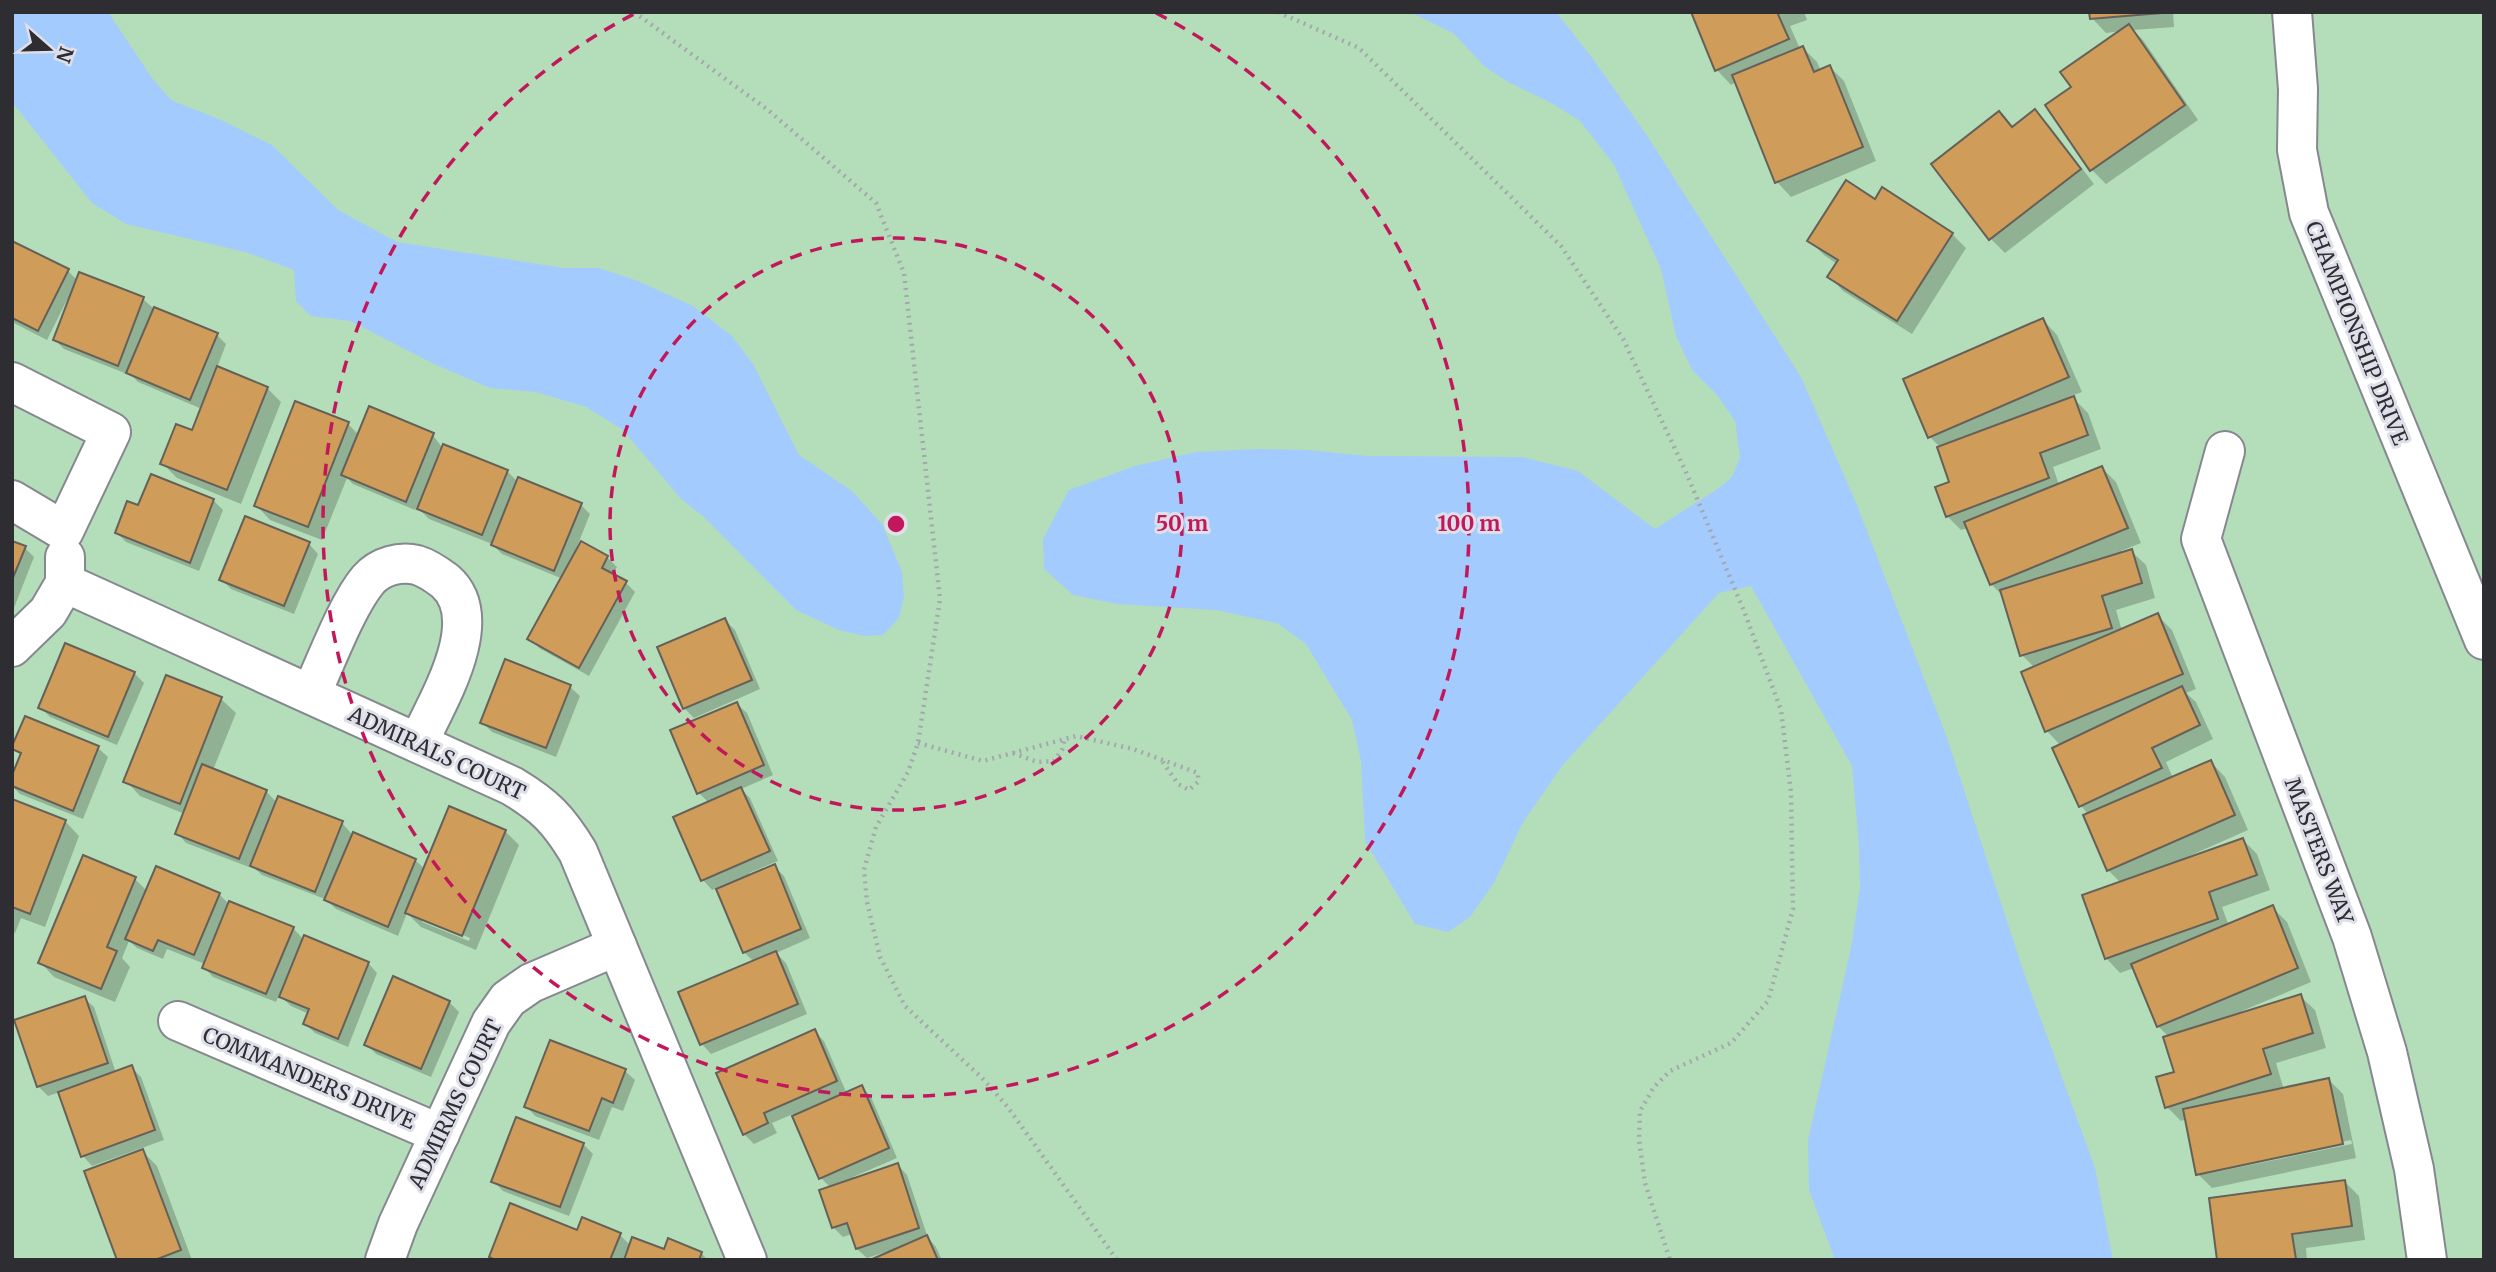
<svg xmlns="http://www.w3.org/2000/svg" width="2496" height="1272" font-family="Merriweather,serif">
  <style>
    .green { fill: #b4deb9 }
    .water { fill: #a3cbfd }
    .shadow { fill: #0003; fill-rule: evenodd }
    .building { fill: #cf9c59; stroke: #656058; stroke-width: 2 }
    .lines { fill: none; stroke-linecap: round; stroke-linejoin: round }
    .minor-casing { stroke: #868790; stroke-width: 42 }
    .path { stroke: #a6a6ae; stroke-width: 4.5; stroke-dasharray: 2 5; stroke-linecap: butt }
    .minor { stroke: #fff; stroke-width: 38 }
    .ring { fill: none; stroke: #c2185b; stroke-width: 3.5; stroke-dasharray: 12 9 }
    .labels { text-anchor: middle; dominant-baseline: central; stroke-width: 6; stroke-linejoin: round; paint-order: stroke }
    .street-label { font-size: 21px; fill: #2e2e32; stroke: #dedfe9 }
    .centre { fill: #c2185b; stroke: #dedfe9; stroke-width: 3.5 }
    .ring-label { font-size: 21px; text-anchor: middle; font-weight: bold; fill: #c2185b; stroke: #dedfe9; stroke-width: 6; stroke-linejoin: round; paint-order: stroke }
  </style>
  <rect width="100%" height="100%" fill="#dedfe9"/>
  <rect class="green" x="12" y="12" width="2472" height="1248"/>
  <g class="water">
    <path d="M12 12H108L152 78 171 100 221 120 272 145 338 210 397 242 564 268H599L638 281 693 306 732 336 753 364 799 455 852 491 882 524 902 572 904 596 899 618 883 635 864 636 839 630 796 610 704 517 681 499 623 430 586 407 536 392 490 388 436 365 350 321 311 316 296 301 294 270 245 252 126 224 92 203 12 102Z"/>
    <path d="M1410 12H1556L1593 59 1646 134 1801 377 1857 505 1946 735 2024 973 2095 1168 2113 1260H1835L1809 1190 1808 1140 1851 948 1860 888 1859 845 1852 766 1751 586 1719 593 1562 766 1522 824 1494 883 1470 917 1448 932 1415 924 1365 841 1361 761 1352 720 1306 644 1277 623 1216 610 1117 604 1073 595 1044 569 1043 539 1069 490 1135 466 1196 452 1258 449 1307 450 1367 456 1522 457 1578 471 1655 529 1719 488 1732 477 1740 457 1735 421 1717 395 1692 370 1676 336 1661 269 1614 165 1580 121 1553 104 1508 82 1485 67 1453 33Z"/>
  </g>
  <g class="shadow">
    <path d="M1693 12H1804L1807 20 1790 26 1800 49 1803 48 1817 62 1821 71 1830 67 1844 81 1876 161 1791 197 1777 182 1736 82 1731 85 1717 70Z"/>
    <path d="M2091 12H2173L2174 27 2133 30 2143 40 2198 120 2106 184 2092 170 2073 88 2121 31 2106 33 2092 18Z"/>
    <path d="M2035 111 2049 125 2094 184 2005 253 1991 239 1933 164 1999 113 2014 128Z"/>
    <path d="M1875 201 1952 234 1966 248 1912 334 1843 291 1829 276 1837 264 1824 255 1810 241Z"/>
    <path d="M12 243 68 271 78 281 80 274 143 299 153 308 217 335 226 344 217 368 267 388 281 402 241 504 177 478 162 463 193 433 202 409 138 382 128 372 127 374 64 349 55 340 70 302 67 300 47 340 12 322Z"/>
    <path d="M2043 320 2057 335 2082 392 2071 396 2088 413 2101 449 2053 467 2059 485 2102 468 2116 482 2141 543 2121 551 2122 554 2131 551 2146 565 2155 598 2116 610 2122 631 2158 616 2172 630 2196 689 2186 693 2196 702 2213 739 2166 762 2173 778 2211 762 2225 777 2248 830 2187 857 2188 859 2243 840 2257 854 2270 890 2222 907 2229 926 2272 907 2287 922 2311 982 2242 1011 2243 1014 2300 996 2315 1010 2326 1048 2276 1063 2284 1090 2329 1080 2343 1094 2356 1158 2212 1188 2198 1174 2187 1119 2181 1121 2167 1107 2176 1073 2169 1037 2158 1026 2134 968 2120 973 2106 958 2121 883 2108 870 2089 815 2081 806 2054 749 2061 746 2047 731 2023 673 2035 668 2022 655 2003 596 1991 584 1968 528 1961 530 1947 516 1952 483 1939 446 1930 437ZM2351 1140 2352 1144 2206 1174V1171Z"/>
    <path d="M348 424 359 435 432 434 441 446 507 471 518 482 581 505 590 514 576 549 607 557 617 567 612 575 626 583 635 592 589 676 539 648 530 638 563 579 502 554 492 544 429 519 417 507 415 510 353 484 347 478 322 540 270 520 256 505Z"/>
    <path d="M213 500 223 510 199 571 126 542 117 533 139 508Z"/>
    <path d="M12 543 25 548 34 557 12 613Z"/>
    <path d="M309 544 318 554 294 614 231 589 221 579Z"/>
    <path d="M725 620 735 630 760 689 694 718 684 708Z"/>
    <path d="M506 661 570 687 580 696 556 757 492 732 482 722Z"/>
    <path d="M134 673 144 683 117 745 50 717 40 707Z"/>
    <path d="M167 677 221 699 236 713 213 770 266 791 277 803 342 823 351 833 415 860 425 869 505 831 519 845 476 950 421 927 407 913 398 936 336 909 325 899 262 875 250 864 249 867 186 843 177 833 185 814 140 796 126 781ZM422 918 470 938 469 941 422 922Z"/>
    <path d="M737 704 747 713 773 775 741 789 750 798 778 861 749 873 750 877 774 866 784 876 810 938 776 953 786 963 807 1014 711 1054 702 1044 754 962 744 952 717 888 712 890 703 880 709 803 699 793Z"/>
    <path d="M25 718 98 748 108 757 83 819 20 794 12 786V780L22 756 13 748Z"/>
    <path d="M12 801 65 821 79 836 45 927 21 918 15 933 12 932Z"/>
    <path d="M135 879 147 891 219 894 229 904 293 928 304 940 368 963 377 973 348 1047 315 1033 305 1024 309 1014 291 1006 279 995 276 1002 213 977 204 967 205 964 167 949 163 959 137 948 129 941 122 958 130 967 115 1002 54 977 40 962Z"/>
    <path d="M84 998 94 1007 116 1073 131 1067 141 1077 164 1140 92 1166 83 1156 60 1092 48 1096 38 1086Z"/>
    <path d="M449 1002 459 1012 431 1077 376 1054 366 1044Z"/>
    <path d="M814 1031 824 1041 847 1094 862 1087 871 1097 897 1158 853 1177 854 1180 898 1165 907 1175 928 1238 936 1247 942 1260H874L887 1254 886 1252 867 1258 857 1249 852 1234 843 1237 833 1227 831 1188 821 1178 793 1114 772 1123 777 1133 754 1144 744 1134Z"/>
    <path d="M625 1071 635 1080 623 1111 612 1107 599 1140 535 1116 526 1106Z"/>
    <path d="M583 1144 593 1154 569 1216 503 1191 493 1181Z"/>
    <path d="M143 1152 157 1166 192 1260H119Z"/>
    <path d="M2344 1181 2359 1196 2365 1240 2306 1248 2307 1260H2219Z"/>
    <path d="M578 1232 620 1235 631 1246 665 1252 701 1253 708 1260H494L491 1257Z"/>
  </g>
  <g class="building">
    <path d="M1691 12H1777L1789 39 1715 71Z"/>
    <path d="M2089 12H2161V13L2090 19Z"/>
    <path d="M2129 24 2185 105 2090 171 2045 105 2071 87 2060 72Z"/>
    <path d="M1803 46 1814 72 1830 65 1863 147 1775 183 1732 75Z"/>
    <path d="M2035 109 2081 169 1989 240 1931 164 1999 111 2012 127Z"/>
    <path d="M1846 180 1875 199 1882 187 1953 233 1897 321 1827 277 1838 260 1807 241Z"/>
    <path d="M12 241 69 269 38 331 12 318Z"/>
    <path d="M79 272 144 297 118 366 53 340Z"/>
    <path d="M154 307 218 333 190 400 126 373Z"/>
    <path d="M2043 318 2069 377 1928 438 1903 379Z"/>
    <path d="M217 366 268 387 227 490 160 464 176 424 192 430Z"/>
    <path d="M2074 396 2088 435 2040 453 2049 478 1946 517 1935 487 1949 482 1937 447Z"/>
    <path d="M295 401 349 422 308 527 254 506Z"/>
    <path d="M369 406 434 433 406 502 341 475Z"/>
    <path d="M443 444 508 470 482 535 417 509Z"/>
    <path d="M2102 466 2128 528 1990 585 1964 522Z"/>
    <path d="M151 474 214 499 190 563 115 533 127 501 138 505Z"/>
    <path d="M518 477 582 503 554 571 491 545Z"/>
    <path d="M245 516 310 542 284 606 219 580Z"/>
    <path d="M12 541 26 546 12 580Z"/>
    <path d="M581 541 608 556 602 568 627 581 579 668 527 639Z"/>
    <path d="M2132 549 2142 583 2102 596 2112 628 2020 656 2000 590Z"/>
    <path d="M2158 613 2183 674 2045 732 2021 672Z"/>
    <path d="M725 618 752 680 683 709 657 647Z"/>
    <path d="M65 643 135 672 108 737 38 708Z"/>
    <path d="M505 659 571 685 546 748 480 723Z"/>
    <path d="M166 675 222 697 180 804 123 782Z"/>
    <path d="M2182 686 2200 725 2152 748 2162 768 2079 807 2052 748Z"/>
    <path d="M737 702 764 765 697 794 670 730Z"/>
    <path d="M25 716 99 746 73 811 12 786V775L21 753 12 749V746Z"/>
    <path d="M2211 760 2235 815 2107 871 2083 815Z"/>
    <path d="M202 764 267 790 239 859 175 834Z"/>
    <path d="M741 787 770 851 701 881 673 817Z"/>
    <path d="M278 796 343 821 315 892 250 866Z"/>
    <path d="M12 799 66 820 30 914 12 907Z"/>
    <path d="M449 806 506 830 462 936 405 913Z"/>
    <path d="M353 832 416 859 388 927 324 900Z"/>
    <path d="M2243 838 2257 875 2209 892 2218 919 2105 959 2082 895Z"/>
    <path d="M83 855 136 877 107 947 117 951 101 989 38 963Z"/>
    <path d="M775 864 801 929 743 953 716 889Z"/>
    <path d="M156 866 220 893 194 955 158 940 153 951 125 939Z"/>
    <path d="M229 901 294 927 266 994 202 968Z"/>
    <path d="M2273 905 2298 968 2157 1027 2131 964Z"/>
    <path d="M304 935 369 962 338 1039 303 1024 309 1009 279 997Z"/>
    <path d="M776 951 798 1004 700 1045 678 992Z"/>
    <path d="M393 976 450 1001 421 1069 364 1045Z"/>
    <path d="M2301 994 2313 1033 2263 1049 2271 1074 2165 1108 2156 1077 2174 1072 2163 1037Z"/>
    <path d="M85 996 108 1063 37 1087 14 1020Z"/>
    <path d="M815 1029 837 1081 764 1113 768 1123 743 1135 716 1073Z"/>
    <path d="M550 1040 626 1069 613 1103 602 1098 589 1131 524 1107Z"/>
    <path d="M132 1065 155 1130 81 1157 58 1092Z"/>
    <path d="M2329 1078 2343 1144 2196 1175 2183 1109Z"/>
    <path d="M862 1085 889 1148 819 1179 792 1116Z"/>
    <path d="M516 1117 584 1143 560 1207 491 1182Z"/>
    <path d="M143 1149 181 1250 155 1260H117L84 1171Z"/>
    <path d="M898 1163 919 1228 856 1249 847 1223 832 1228 819 1190Z"/>
    <path d="M2345 1180 2352 1226 2292 1234 2296 1259 2217 1260 2209 1198Z"/>
    <path d="M510 1203 577 1230 582 1217 621 1233 610 1260H495L489 1257Z"/>
    <path d="M927 1235 938 1260H870Z"/>
    <path d="M632 1237 664 1249 668 1238 702 1252 699 1260H624Z"/>
  </g>
  <g class="lines">
    <g class="minor-casing">
      <g id="minor">
        <path d="M2292 12 2298 89 2297 150 2309 213 2484 640"/>
        <path d="M12 382 111 432 64 531 12 500"/>
        <path d="M2225 451 2201 539 2352 937 2387 1052 2414 1169 2427 1260"/>
        <path d="M65 583 512 786C545 806 558 819 578 852L747 1260"/>
        <path d="M12 647 48 612 65 583V557"/>
        <path d="M311 694C326 662 347 605 368 580 380 566 400 561 417 565 427 568 437 575 445 581 489 619 437 702 418 743"/>
        <path d="M178 1021 440 1134"/>
        <path d="M385 1260 398 1224 491 1023 508 999 531 983 617 946"/>
      </g>
    </g>
    <g class="path">
      <path d="M634 12 768 110 876 203 904 273 940 599 918 743 908 772 876 827 864 870 867 902 880 957 905 1006 982 1078 1007 1106 1117 1260"/>
      <path d="M1278 12 1359 48 1561 246 1623 339 1686 472 1744 611 1781 710 1791 792 1793 909 1768 1001 1731 1043 1670 1071 1654 1087 1640 1111 1639 1139 1645 1183 1670 1260"/>
      <path d="M918 743 983 761 1076 736 1133 749 1198 773V782L1189 790 1178 784 1162 761"/>
      <path d="M1013 753 1037 762 1054 761 1062 750 1065 738"/>
    </g>
    <use href="#minor" class="minor"/>
  </g>
  <g class="ring">
    <circle cx="896" cy="524" r="286"/>
    <path d="M1156 13A573 573 0 1 1 636 13"/>
  </g>
  <g class="labels">
    <g class="street-label">
      <text transform="translate(2357 333) rotate(68)">CHAMPIONSHIP DRIVE</text>
      <text transform="translate(437 753) rotate(25)">ADMIRALS COURT</text>
      <text transform="translate(2319 851) rotate(69)">MASTERS WAY</text>
      <text transform="translate(309 1078) rotate(23)">COMMANDERS DRIVE</text>
      <text transform="translate(455 1104) rotate(-64)">ADMIRMS COURT</text>
    </g>
  </g>
  <circle cx="896" cy="524" r="10" class="centre"/>
  <g class="ring-label">
    <text x="1182" y="531">50 m</text>
    <text x="1469" y="531">100 m</text>
  </g>
  <rect width="2496" height="1272" fill="none" stroke="#2e2e32" stroke-width="28"/>
  <g transform="translate(49 49) rotate(110)" stroke="#dedfe9" stroke-width="5" paint-order="stroke">
  <path d="M0-5L12 26L0 18L-12 26Z" fill="#2e2e32"/>
  <text y="-10" font-size="19" font-weight="bold" text-anchor="middle" fill="#2e2e32">N</text>
  </g>
</svg>
